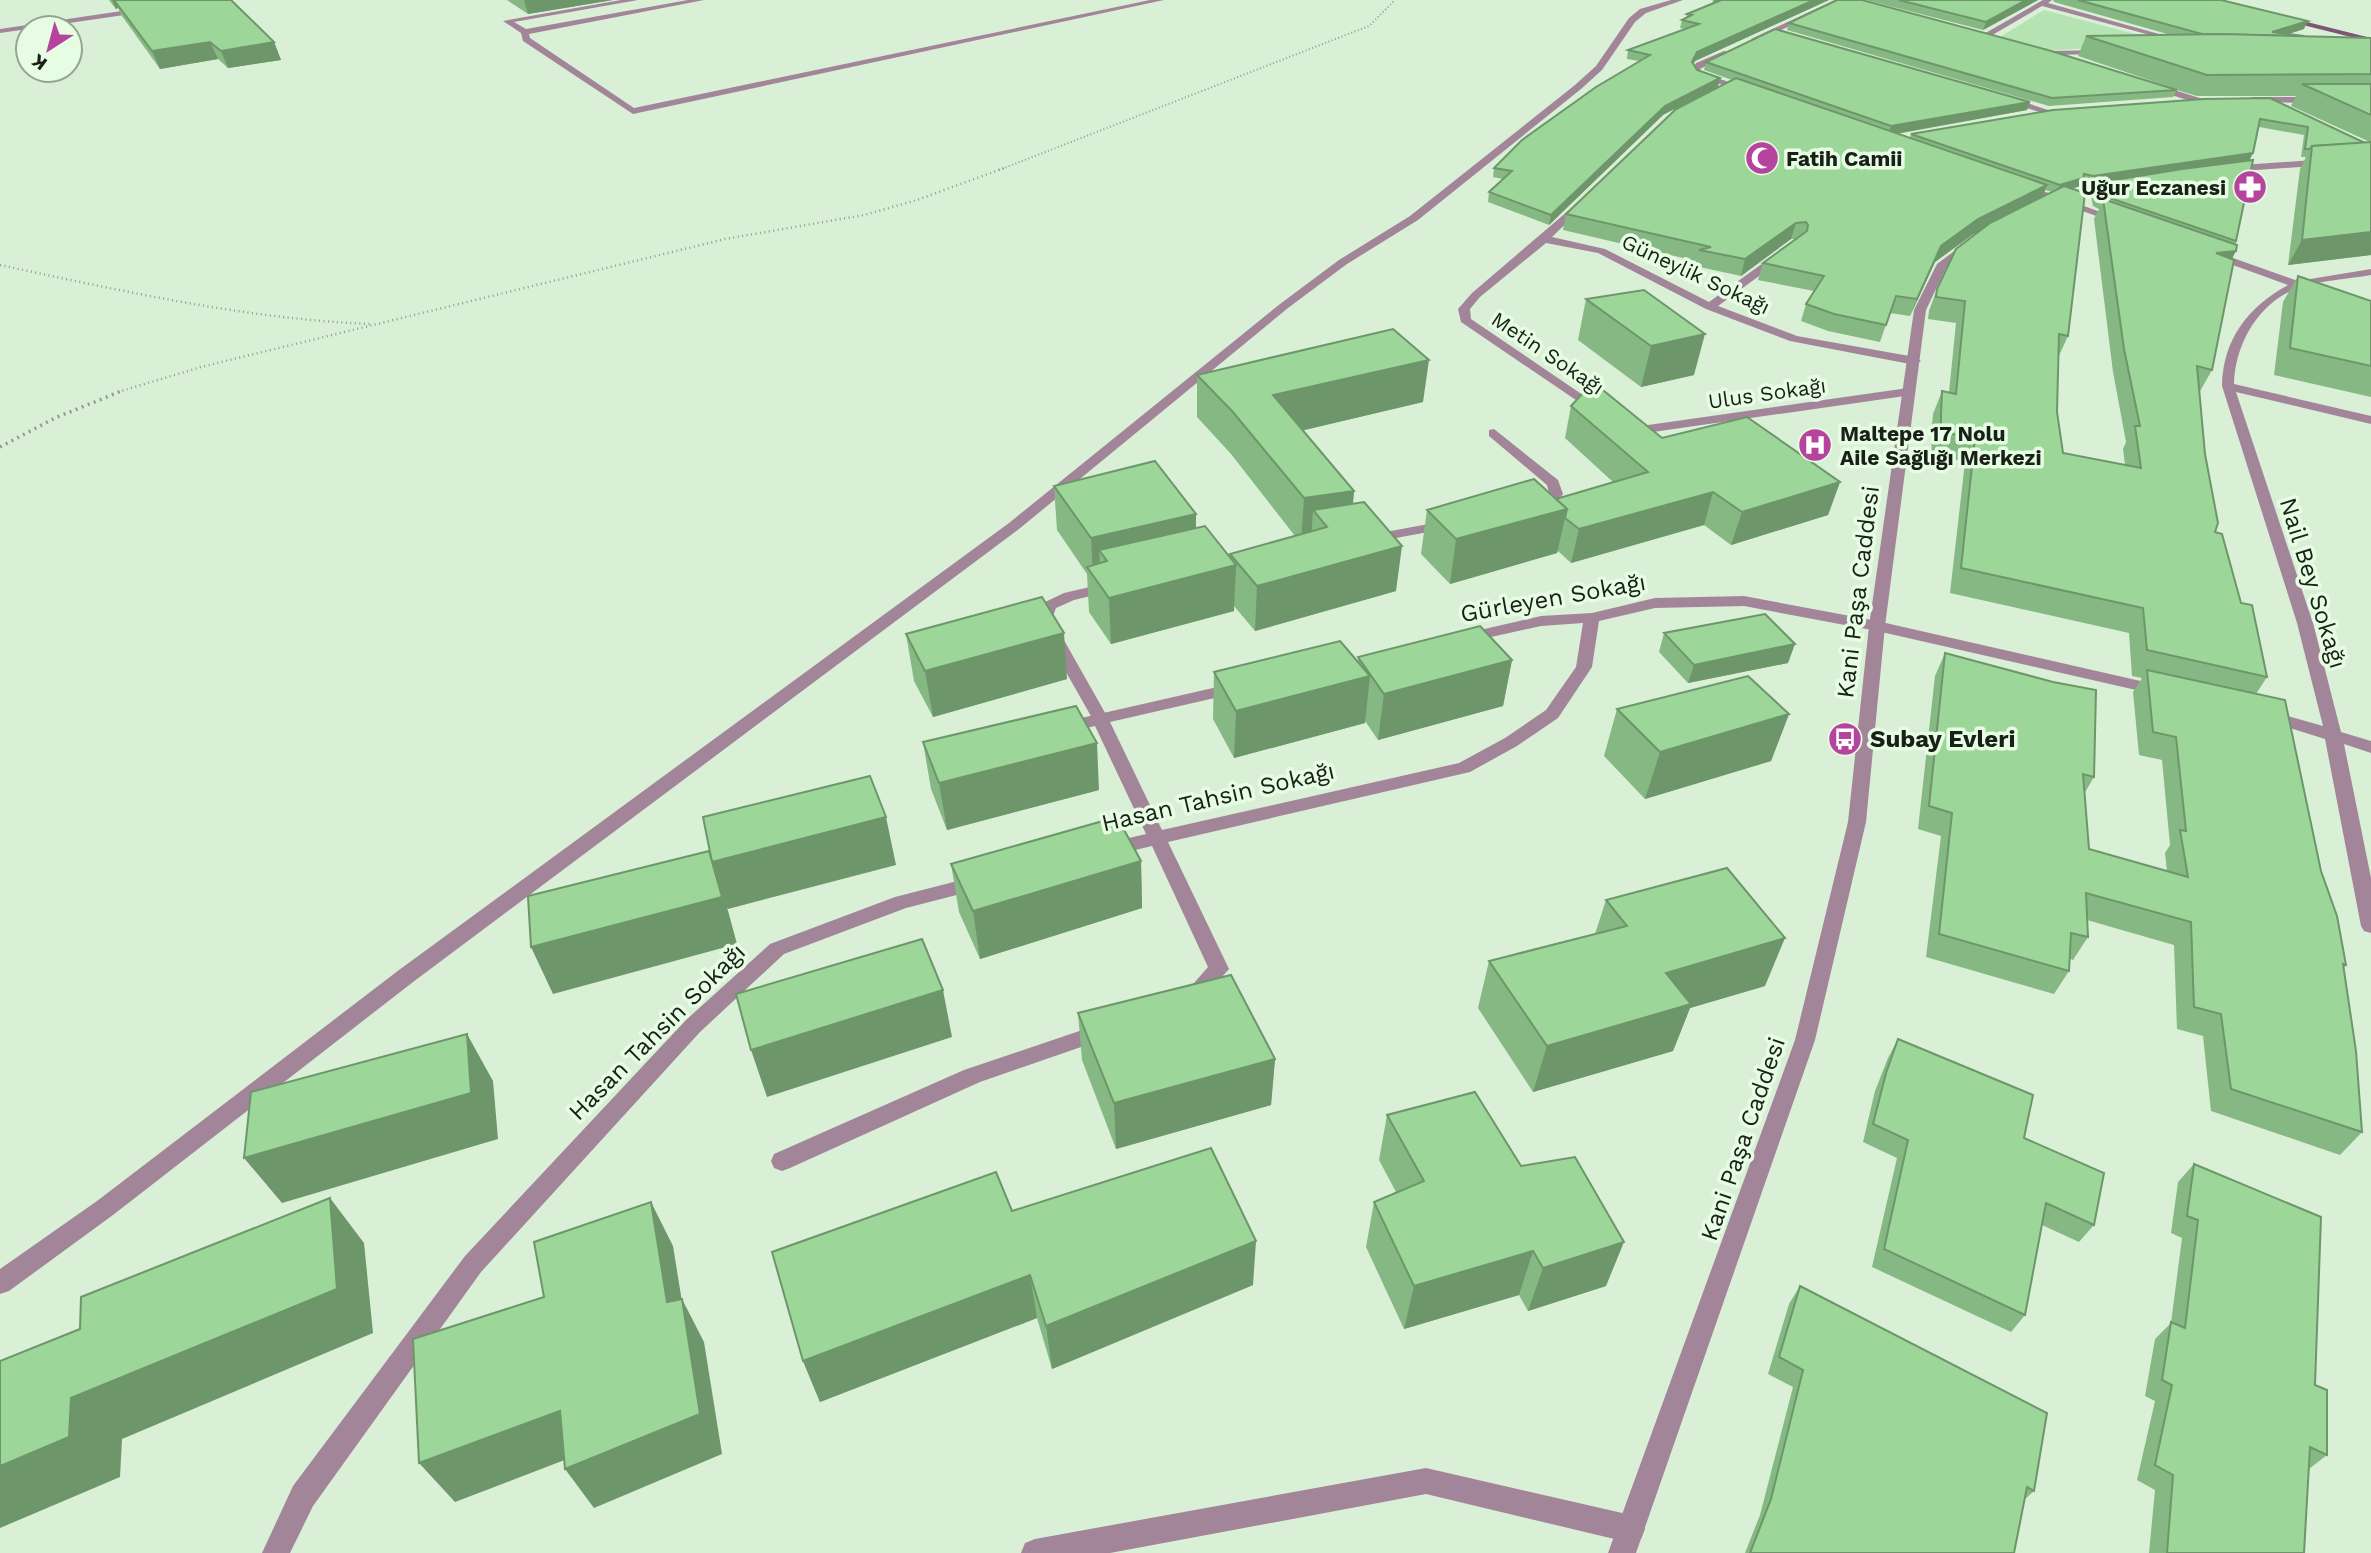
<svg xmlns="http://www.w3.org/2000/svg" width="2371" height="1553" font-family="'Work Sans',sans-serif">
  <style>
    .green { fill: #b5e3b1 }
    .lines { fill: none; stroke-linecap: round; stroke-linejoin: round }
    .path-far2 { stroke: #8e9f8c; stroke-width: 2; stroke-dasharray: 1 2.5; stroke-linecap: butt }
    .path-far1 { stroke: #8e9f8c; stroke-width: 2.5; stroke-dasharray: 1 3.5; stroke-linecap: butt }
    .path { stroke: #8e9f8c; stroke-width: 3.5; stroke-dasharray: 2 4.5; stroke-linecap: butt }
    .service { fill: #a3859a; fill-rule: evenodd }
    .minor { fill: #a3859a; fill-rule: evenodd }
    .tertiary { fill: #a3859a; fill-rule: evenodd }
    .secondary { fill: #7f5574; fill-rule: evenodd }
    .wall { fill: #86b883; fill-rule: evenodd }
    .shaded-wall { fill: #6d966a }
    .building { fill: #9cd698; stroke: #6d966a; stroke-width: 2 }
    .labels { text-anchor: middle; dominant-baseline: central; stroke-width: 7; stroke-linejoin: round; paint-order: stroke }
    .far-poi-label { font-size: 21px; font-weight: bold; fill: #182017; stroke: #e6fde4; text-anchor: start }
    .far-street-label { font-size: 21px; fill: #182017; stroke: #e6fde4 }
    .street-label { font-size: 24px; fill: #182017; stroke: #e6fde4 }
    .poi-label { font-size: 24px; font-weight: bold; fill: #182017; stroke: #e6fde4; text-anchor: start }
  </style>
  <rect width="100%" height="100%" fill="#d9f0d7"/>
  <path class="green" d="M2044 10 2173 44 2054 50 2000 37Z"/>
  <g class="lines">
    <path class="path-far2" d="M999 170 1369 26 1395 0"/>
    <g class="path-far1">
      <path d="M0 265C123 291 245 319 371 324"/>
      <path d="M118 392 201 367 725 239 864 215 917 200 1004 168"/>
    </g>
    <path class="path" d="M0 447 55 418 124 390"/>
    <g class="service">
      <path d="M621 0H638L514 22 526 29 688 0H704L529 34 530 38 634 108 1150 0H1164L633 114 523 41 521 33 503 21Z"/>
      <path d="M1671 0H1683L1646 13 1635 22 1602 70 1581 89 1418 220 1347 264 1288 308 1019 529 413 982 113 1215 9 1291 0 1294V1269L97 1201 399 970 1009 523 1280 304 1339 260 1410 216 1575 85 1596 66 1629 18 1640 9Z"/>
      <path d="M142 8 145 12 0 33V29Z"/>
      <path d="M1494 429 1558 480 1563 494 1553 506 1529 509V503L1543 500 1549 493 1547 485 1489 436V430Z"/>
      <path d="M1445 521 1450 522V528L1369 543 1362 539 1369 535Z"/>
      <path d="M1111 582 1116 584 1119 587 1116 590 1074 600 1056 608 1052 619 1108 718 1100 723 1092 718 1036 619 1045 602 1064 593Z"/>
    </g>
    <g class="minor">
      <path d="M1835 0H1845L1758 41 1751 39Z"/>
      <path d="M2043 0H2052L2048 3 2184 41 2180 43 2042 6 1989 37 1982 35Z"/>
      <path d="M2105 50 2102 54 2049 55 2045 53 2049 51Z"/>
      <path d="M1724 51 1731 53 1700 69 1703 73 1749 89V93L1697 77 1692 69 1696 63Z"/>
      <path d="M2155 84 2203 99 2204 101 2200 104 2152 89Z"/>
      <path d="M2003 97H2009L2054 112 2050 115 2003 101Z"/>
      <path d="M2252 97H2315L2319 100 2315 103 2249 102Z"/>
      <path d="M2018 184H2024L2125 221 2116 223 2018 188Z"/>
      <path d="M1582 199 1587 202 1586 204 1552 237 1605 249 1709 302 1777 253H1785V257L1718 306 1797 336 1915 357 1921 361 1915 365 1790 341 1706 309 1598 253 1546 243 1480 297 1470 309 1471 319 1605 410 1599 414 1595 413 1461 322 1458 309 1472 293Z"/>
      <path d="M2208 252H2216L2298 281 2371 269V275C2349 279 2323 280 2301 287 2260 300 2235 343 2234 384L2371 416V424L2236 392 2313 623 2341 732 2371 741V753L2344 744 2371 878V933L2364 931 2361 926 2325 739 2261 719 2259 715 2267 710 2323 726 2297 623 2222 386C2223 339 2248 307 2288 285L2208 256Z"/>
      <path d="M1908 388 1912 389V395L1632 435 1622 429 1628 425 1634 427Z"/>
      <path d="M1744 596 1877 621 2158 685 2166 690 2158 695 1877 631 1744 606 1655 608 1599 621 1592 667 1558 718 1517 746 1470 772 1168 842 1229 969 1198 1004 1191 1006 1184 1004 1181 998 1208 967 1152 846 1110 856 1103 854 1101 849 1103 844 1146 834 1095 726 1061 734 1053 728 1055 724 1235 683 1241 684 1243 688 1241 692 1110 722 1162 830 1459 763 1505 738 1546 710 1576 667 1583 623 1541 626 1464 643 1458 641 1456 638 1458 635 1541 616 1592 613 1655 598Z"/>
      <path d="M977 876 984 878 986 883 984 888 906 908 784 954 700 1032 481 1272 313 1506 290 1553H262L293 1486 465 1256 686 1020 770 944 895 897Z"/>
      <path d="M1103 1023 1110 1025 1113 1031 1110 1037 980 1082 790 1168 782 1171 774 1168 771 1161 774 1154 964 1070Z"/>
      <path d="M1426 1468 1631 1515 1641 1519 1645 1529 1641 1539 1631 1543 1426 1494 1110 1553H1021L1025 1543 1035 1539Z"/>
    </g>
    <g class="tertiary">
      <path d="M2371 156V162L2228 172 2223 169 2228 166Z"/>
      <path d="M2117 181 2120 182V186L2059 202 2054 199Z"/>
      <path d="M1965 243 1974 245 1946 268 1926 310 1885 626 1866 822 1815 1040 1636 1553H1608L1795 1040 1848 822 1869 626 1914 310 1937 264Z"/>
    </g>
    <path class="secondary" d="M2283 16 2371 38V42L2283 20Z"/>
  </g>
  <g class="wall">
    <path d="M109 0H231L274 42 281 60 228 68 218 59 160 69 122 16 118 8 116 9Z"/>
    <path d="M507 0H613L528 14Z"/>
    <path d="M1713 0H1829L1695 61 1663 115 1549 225 1488 202 1489 192 1503 179 1493 177 1494 168 1639 61 1627 59 1628 50 1685 29 1680 28 1682 20 1686 18 1687 14 1712 3Z"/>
    <path d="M1866 0H2038L1983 30Z"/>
    <path d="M2053 0H2221L2304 29 2288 34 2304 36 2371 38V255L2288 265 2300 169 2306 157H2301L2304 135 2259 127 2253 153 2249 161 2236 241 2212 370 2199 393 2205 454 2215 532 2241 603 2267 677 2256 694 2321 871 2346 965 2344 968 2362 1132 2340 1155 2211 1111 2203 1036 2177 1029 2174 945 2087 920 2088 937 2073 960 2070 959 2069 971 2054 994 1926 957 1941 836 1918 829 1935 676 1945 653 2094 777 2084 794 2089 849 2167 871 2165 853 2170 845 2162 760 2139 755 2133 692 2142 678 2132 676 2129 633 1950 593 1965 462 1932 455 1931 437 1933 414 1942 391 1949 392 1956 323 1928 319 1929 311 1937 289 1979 231 1972 235 1935 262 1910 316 1890 313 1880 342 1828 331 1801 321 1806 304 1814 291 1758 280 1763 263 1797 239H1791L1741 276 1695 266 1696 261 1563 230 1566 214 1732 80 1704 70 1706 62 2030 102 2027 110 1897 134 1910 138 1911 134 2204 99 2365 143 2370 142 2291 106 2296 96H2197L2177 90 2173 97 2049 106 1787 30 1789 23 2176 89 2078 56 2086 36 2171 35 2054 2ZM2108 182 2096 183 2091 196 2093 206 2099 209 2094 219 2113 372 2126 442 2123 449 2125 465 2063 453 2057 412 2058 358 2068 336 2072 189 2080 186 2081 183 2090 184ZM2045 190 2052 192 2042 197Z"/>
    <path d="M2298 276 2371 301V397L2274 375 2283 302Z"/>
    <path d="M1586 299 1694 375 1641 387 1578 340Z"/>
    <path d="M1197 375 1423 402 1303 430 1354 491 1353 504 1396 591 1255 631 1234 606V611L1111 644 1089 612 1087 574 1057 530 1054 486 1196 514V528L1230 558V554L1295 536 1231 454 1197 417Z"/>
    <path d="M1571 406 1662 438 1840 482 1828 515 1731 545 1704 525 1571 563 1558 551 1557 553 1450 584 1421 554 1427 510 1556 499 1613 482 1565 438Z"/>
    <path d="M1664 633 1788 663 1688 683 1659 652Z"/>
    <path d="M906 634 1067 679 933 717 914 681Z"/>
    <path d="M1358 657 1512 660 1503 706 1378 740 1365 721V723L1234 758 1213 719 1214 672 1358 661Z"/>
    <path d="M1617 709 1789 714 1771 761 1645 799 1604 756Z"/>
    <path d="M923 742 1099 790 947 830 931 789Z"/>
    <path d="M1141 861 1142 908 980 959 959 912 951 864Z"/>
    <path d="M1606 900 1765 986 1690 1008 1673 1051 1533 1092 1478 1008 1489 961 1595 934Z"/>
    <path d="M1078 1013 1275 1059 1271 1105 1116 1149 1082 1060Z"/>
    <path d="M1898 1039 2024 1138 2094 1225 2079 1242 2042 1225 2025 1315 2011 1332 1872 1267 1897 1158 1863 1142 1875 1091 1888 1058Z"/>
    <path d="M1387 1115 1521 1166 1606 1286 1528 1311 1519 1295 1404 1329 1366 1247 1374 1202 1396 1192 1379 1160Z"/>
    <path d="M2194 1164 2315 1385 2327 1455 2309 1469 2304 1553H2149L2155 1490 2137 1480 2155 1401 2145 1396 2155 1339 2171 1323 2182 1238 2171 1233 2178 1182Z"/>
    <path d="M1012 1211 1253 1285 1052 1369 1037 1318 820 1402 803 1361Z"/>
    <path d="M1800 1286 2034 1491 2024 1500 2014 1553H1745L1760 1515 1793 1387 1768 1374 1789 1304Z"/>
  </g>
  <g class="shaded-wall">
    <path d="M112 0H173H114L118 8 116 9Z"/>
    <path d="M524 0H613L528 14Z"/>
    <path d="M1814 0H1829L1695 61 1690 70 1692 62 1697 52Z"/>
    <path d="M2026 0H2038L1983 30 1986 22Z"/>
    <path d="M2308 21 2304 29 2273 39 2272 32Z"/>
    <path d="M210 42 218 59 160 69 152 51Z"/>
    <path d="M274 42 281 60 228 68 221 51Z"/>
    <path d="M1720 78 1718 87 1663 115 1549 225 1551 215 1665 106Z"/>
    <path d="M2030 102 2027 110 1888 135 1891 126Z"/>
    <path d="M2253 153 2249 161 2090 184 2093 176Z"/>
    <path d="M2083 178 2080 186 2056 194 2060 185Z"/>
    <path d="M2047 185 2041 201 1972 235 1935 262 1910 316 1917 299 1941 246 1978 219Z"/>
    <path d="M1796 223 1791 239 1741 276 1745 259Z"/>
    <path d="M2371 232V255L2288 265 2302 240Z"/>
    <path d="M2236 251 2225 272 2216 253Z"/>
    <path d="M1705 334 1694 375 1641 387 1651 346Z"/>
    <path d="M1429 360 1423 402 1271 438 1273 395Z"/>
    <path d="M1840 482 1828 515 1731 545 1742 512Z"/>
    <path d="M1354 491 1350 535 1313 510 1311 541 1301 543 1304 498Z"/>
    <path d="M1713 492 1704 525 1571 563 1579 529Z"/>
    <path d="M1567 509 1557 553 1450 584 1456 539Z"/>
    <path d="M1196 514V559L1107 561 1099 550 1101 582 1093 576 1091 538Z"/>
    <path d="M1402 546 1396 591 1255 631 1257 586Z"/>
    <path d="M1236 565 1234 611 1111 644 1109 598Z"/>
    <path d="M1064 633 1067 679 933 717 925 671Z"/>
    <path d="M1795 644 1788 663 1688 683 1694 665Z"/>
    <path d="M1512 660 1503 706 1378 740 1384 694Z"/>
    <path d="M1370 676 1365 723 1234 758 1236 711Z"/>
    <path d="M1789 714 1771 761 1645 799 1660 752Z"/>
    <path d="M1097 743 1099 790 947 830 939 783Z"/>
    <path d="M886 817 896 865 728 909 727 907 737 944 553 994 531 947 709 851Z"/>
    <path d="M1141 861 1142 908 980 959 973 911Z"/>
    <path d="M1785 938 1765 986 1690 1008 1673 1051 1533 1092 1547 1046 1666 973Z"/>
    <path d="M943 990 952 1037 767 1097 751 1050Z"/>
    <path d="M467 1034 493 1081 498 1139 282 1203 244 1158Z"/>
    <path d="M1275 1059 1271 1105 1116 1149 1114 1103Z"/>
    <path d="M330 1198 364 1243 373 1333 122 1439 120 1477 0 1528V1466L71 1398Z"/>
    <path d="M651 1202 673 1246 688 1339 682 1299 704 1342 722 1454 594 1508 565 1469 667 1302Z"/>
    <path d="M1256 1241 1253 1285 1052 1369 1046 1326Z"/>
    <path d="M1624 1242 1606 1286 1528 1311 1543 1268Z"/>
    <path d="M1533 1251 1519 1295 1404 1329 1414 1286Z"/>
    <path d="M1030 1275 1037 1318 820 1402 803 1361Z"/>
    <path d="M560 1411 588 1451 455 1502 419 1463Z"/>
  </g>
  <g class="building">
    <path d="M114 0H231L274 42 221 51 210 42 152 51Z"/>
    <path d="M1714 0H1814L1697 52 1692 62 1697 70 1720 78 1665 106 1551 215 1489 192 1512 171 1494 168 1522 140 1596 87 1650 55 1628 50 1699 24 1682 20 1692 15 1687 14 1719 1Z"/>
    <path d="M1837 0H1862L2048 50 2177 90 2052 98 1789 23Z"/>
    <path d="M1899 0H2026L1986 22Z"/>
    <path d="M2078 0H2221L2308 21 2272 32 2304 36 2202 34Z"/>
    <path d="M1775 29 2030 102 1891 126 1706 62Z"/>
    <path d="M2222 34 2371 38V74L2207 75 2086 36Z"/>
    <path d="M1736 78 2047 185 1978 219 1941 246 1917 299 1896 296 1886 325 1834 314 1806 304 1824 276 1763 263 1807 231 1808 225 1806 222 1796 223 1745 259 1699 250 1711 247 1566 214 1676 109Z"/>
    <path d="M2302 84H2371V115Z"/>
    <path d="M2270 98 2365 143 2312 146 2310 149H2305L2308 127 2260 119 2253 153 2093 176 2084 174 2083 178 2060 185 1911 134 2053 110 2204 99Z"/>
    <path d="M2371 142V232L2302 240 2312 146Z"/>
    <path d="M2253 160 2236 241 2098 194 2096 183 2182 169Z"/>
    <path d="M2064 186 2085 193 2068 336 2059 334 2057 412 2063 453 2141 468 2135 426H2140L2124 349 2103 199 2237 245 2236 251 2216 253 2234 260 2212 370 2197 366 2205 454 2218 523 2215 532 2222 534 2241 603 2252 605 2267 677 2147 650 2143 608 1961 568 1975 438 1941 432V414L1942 391 1956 394 1965 301 1936 297 1937 289 1956 249 1990 223Z"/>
    <path d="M2298 276 2371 301V366L2290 348Z"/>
    <path d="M1644 290 1705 334 1651 346 1586 299Z"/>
    <path d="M1393 329 1429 360 1273 395 1354 491 1304 498 1232 411 1197 375Z"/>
    <path d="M1593 382 1662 438 1747 417 1840 482 1742 512 1713 492 1579 529 1565 518 1567 509 1556 499 1648 472 1571 406Z"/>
    <path d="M1155 461 1196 514 1091 538 1054 486Z"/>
    <path d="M1534 479 1567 509 1456 539 1427 510Z"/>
    <path d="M1364 502 1402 546 1257 586 1230 554 1327 527 1313 510Z"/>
    <path d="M1205 526 1236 565 1109 598 1087 567 1107 561 1099 550Z"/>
    <path d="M1042 597 1064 633 925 671 906 634Z"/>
    <path d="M1765 614 1795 644 1694 665 1664 633Z"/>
    <path d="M1480 626 1512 660 1384 694 1358 657Z"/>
    <path d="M1340 641 1370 676 1236 711 1214 672Z"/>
    <path d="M1945 653 2053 682 2096 690 2094 777 2083 774 2089 849 2188 877 2180 830 2186 831 2176 737 2153 732 2147 670 2285 700 2321 871 2337 916 2346 965 2343 964 2356 1051 2362 1132 2231 1089 2221 1014 2194 1007 2191 922 2086 893 2088 937 2071 933 2069 971 1939 934 1952 813 1929 806Z"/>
    <path d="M1748 676 1789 714 1660 752 1617 709Z"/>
    <path d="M1076 706 1097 743 939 783 923 742Z"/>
    <path d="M870 776 886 817 712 862 703 817Z"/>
    <path d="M1117 817 1141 861 973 911 951 864Z"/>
    <path d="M709 851 722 897 531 947 528 896Z"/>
    <path d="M1727 868 1785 938 1666 973 1691 1004 1547 1046 1489 961 1627 926 1606 900Z"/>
    <path d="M922 939 943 990 751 1050 736 994Z"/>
    <path d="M1231 975 1275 1059 1114 1103 1078 1013Z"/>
    <path d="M467 1034 471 1093 244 1158 251 1092Z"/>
    <path d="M1898 1039 2033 1095 2024 1138 2104 1173 2094 1225 2046 1203 2025 1315 1884 1249 1908 1140 1873 1124 1886 1073Z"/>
    <path d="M1475 1092 1521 1166 1575 1157 1624 1242 1543 1268 1533 1251 1414 1286 1374 1202 1424 1181 1387 1115Z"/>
    <path d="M1211 1148 1256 1241 1046 1326 1030 1275 803 1361 772 1252 996 1172 1012 1211Z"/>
    <path d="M2194 1164 2321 1217 2315 1385 2327 1390V1455L2310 1447 2304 1553H2167L2173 1475 2155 1465 2172 1385 2162 1380 2171 1322 2185 1328 2198 1220 2187 1216Z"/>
    <path d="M330 1198 337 1289 71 1398 69 1437 0 1466V1361L80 1329 81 1297Z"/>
    <path d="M651 1202 667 1302 682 1299 700 1414 565 1469 560 1411 419 1463 413 1339 544 1297 534 1242Z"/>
    <path d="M1800 1286 2047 1413 2034 1491 2027 1487 2014 1553H1750L1771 1499 1803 1370 1779 1357Z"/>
  </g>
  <defs>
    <g id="mosque-disc" transform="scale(1.75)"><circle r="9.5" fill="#b6439c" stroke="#e6fde4"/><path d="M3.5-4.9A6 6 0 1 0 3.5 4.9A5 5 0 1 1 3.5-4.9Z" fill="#fff"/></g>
    <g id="pharmacy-disc" transform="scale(1.75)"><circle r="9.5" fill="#b6439c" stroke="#e6fde4"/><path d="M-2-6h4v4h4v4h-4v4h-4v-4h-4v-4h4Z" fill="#fff"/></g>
    <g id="hospital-disc" transform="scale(1.75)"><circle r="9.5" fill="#b6439c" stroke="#e6fde4"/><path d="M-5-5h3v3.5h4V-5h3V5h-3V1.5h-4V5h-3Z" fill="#fff"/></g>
    <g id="bus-disc" transform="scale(1.75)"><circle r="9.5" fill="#b6439c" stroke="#e6fde4"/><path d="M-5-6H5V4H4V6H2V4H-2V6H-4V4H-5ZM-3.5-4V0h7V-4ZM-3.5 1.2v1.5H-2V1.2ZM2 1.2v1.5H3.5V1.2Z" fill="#fff"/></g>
  </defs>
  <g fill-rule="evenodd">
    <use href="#mosque-disc" x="1762" y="158"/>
    <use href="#pharmacy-disc" x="2250" y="187"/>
    <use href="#hospital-disc" x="1815" y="445"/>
    <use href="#bus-disc" x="1845" y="739"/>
  </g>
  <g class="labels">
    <g class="far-poi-label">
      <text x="1786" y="158">Fatih Camii</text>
      <text x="2226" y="187" text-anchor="end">Uğur Eczanesi</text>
      <text x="1840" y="433">Maltepe 17 Nolu<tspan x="1840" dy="24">Aile Sağlığı Merkezi</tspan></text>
    </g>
    <g class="far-street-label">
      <text transform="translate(1696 274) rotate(25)">Güneylik Sokağı</text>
      <text transform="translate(1548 353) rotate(34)">Metin Sokağı</text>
      <text transform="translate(1767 393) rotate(-8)">Ulus Sokağı</text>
    </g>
    <g class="street-label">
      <text transform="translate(2313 583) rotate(73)">Nail Bey Sokağı</text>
      <text transform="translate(1858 592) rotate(-83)">Kani Paşa Caddesi</text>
      <text transform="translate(1553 598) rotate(-10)">Gürleyen Sokağı</text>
      <text transform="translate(1218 797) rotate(-13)">Hasan Tahsin Sokağı</text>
      <text transform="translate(657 1032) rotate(-45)">Hasan Tahsin Sokağı</text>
      <text transform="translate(1743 1139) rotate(-71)">Kani Paşa Caddesi</text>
    </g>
    <g class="poi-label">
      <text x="1870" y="739">Subay Evleri</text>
    </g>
  </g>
  <g transform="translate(49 49) rotate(216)"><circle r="33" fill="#e6fde4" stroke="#94a592" stroke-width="2"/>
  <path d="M0-5L12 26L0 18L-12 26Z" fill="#b6439c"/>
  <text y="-10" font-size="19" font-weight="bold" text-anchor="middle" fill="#182017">K</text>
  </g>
</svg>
